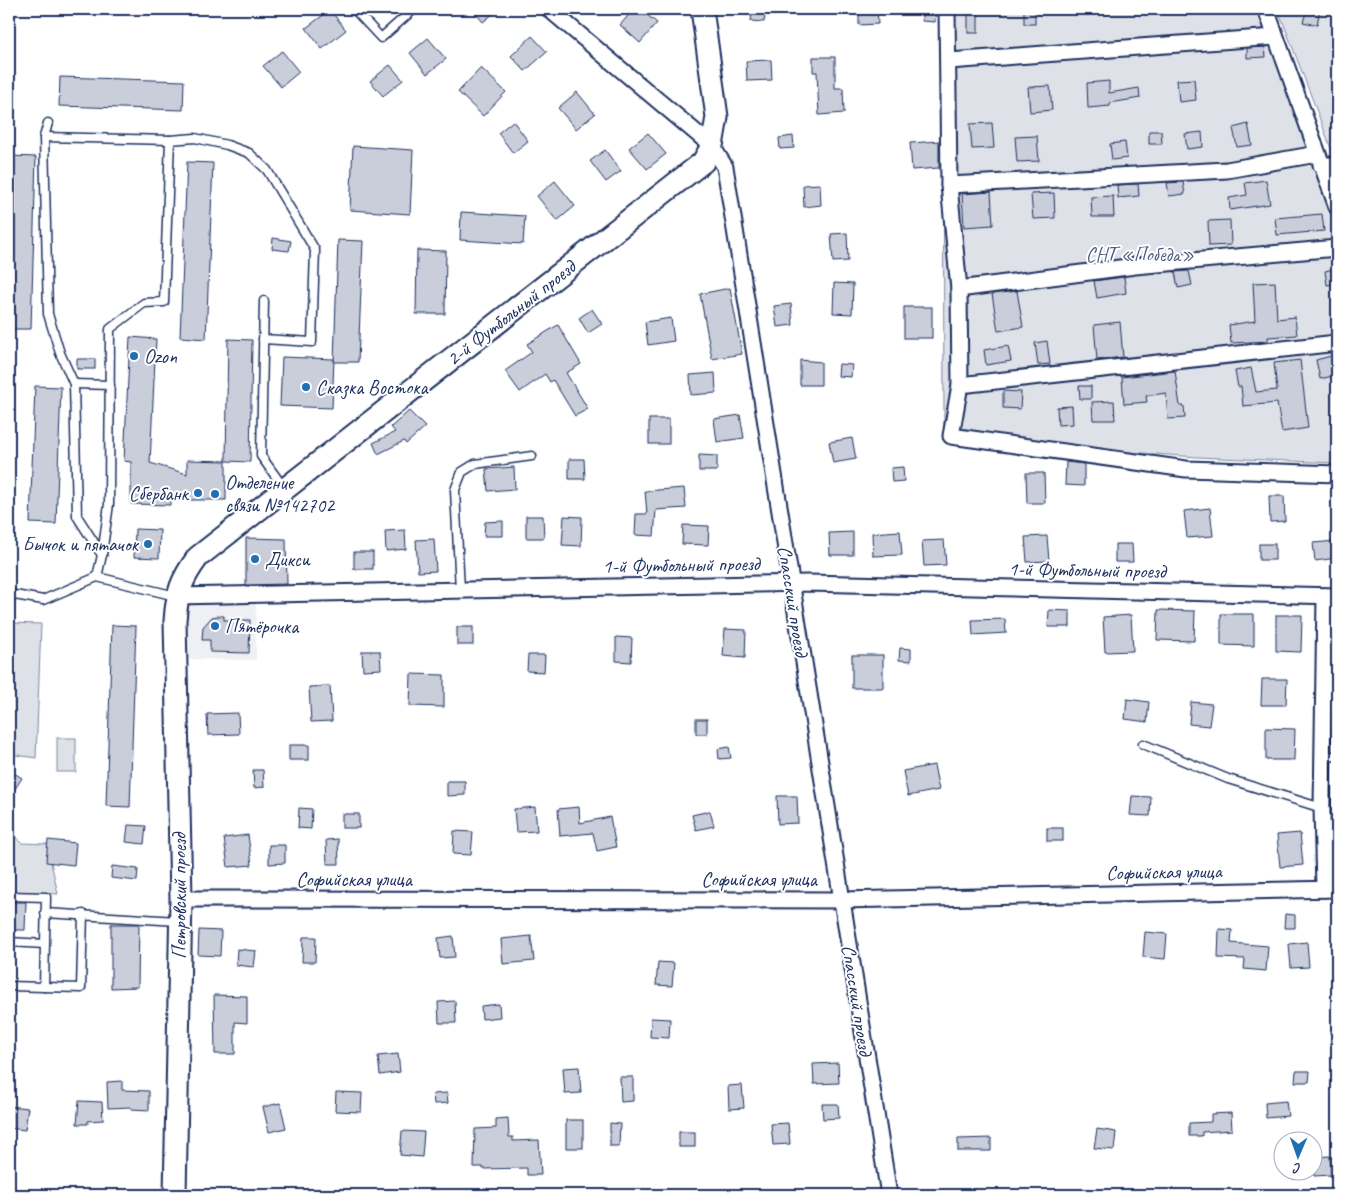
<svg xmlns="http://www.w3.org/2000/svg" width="1346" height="1204" font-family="Caveat,sans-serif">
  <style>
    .built { fill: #eff0f4 }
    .green { fill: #dee1e7; stroke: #7c88a2 }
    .building { fill: #caceda; stroke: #1b2f5e }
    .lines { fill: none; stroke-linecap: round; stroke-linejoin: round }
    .lane-casing { stroke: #1b2f5e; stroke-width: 11 }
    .street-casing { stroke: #1b2f5e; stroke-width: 19 }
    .secondary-casing { stroke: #1b2f5e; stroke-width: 25 }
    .lane { stroke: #fff; stroke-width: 8 }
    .street { stroke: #fff; stroke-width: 15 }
    .secondary { stroke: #fff; stroke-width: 21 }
    .poi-dot { fill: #1f6fb2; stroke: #fff; stroke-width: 2 }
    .labels { text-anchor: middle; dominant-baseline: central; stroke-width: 4; stroke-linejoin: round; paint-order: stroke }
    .park-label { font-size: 20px; fill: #4c5c80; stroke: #fff }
    .street-label { font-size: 20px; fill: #1b2f5e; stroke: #fff }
    .poi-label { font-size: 20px; fill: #1b2f5e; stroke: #fff; text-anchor: start }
  </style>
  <rect width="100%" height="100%" fill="#fff"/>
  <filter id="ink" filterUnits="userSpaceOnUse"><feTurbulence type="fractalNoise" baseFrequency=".02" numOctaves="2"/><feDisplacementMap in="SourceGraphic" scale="10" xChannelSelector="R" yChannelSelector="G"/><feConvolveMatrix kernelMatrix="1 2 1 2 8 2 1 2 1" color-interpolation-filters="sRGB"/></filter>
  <g filter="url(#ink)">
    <path class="built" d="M256 599V660L185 659 183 600Z"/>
    <g class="green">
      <path d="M943 9H1258L1337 221V463L1197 457 944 439Z"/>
      <path d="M1278 9H1337V164Z"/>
      <path d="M9 623 41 624 36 758 9 754Z"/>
      <rect x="57" y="738" width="19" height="34"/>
      <path d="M9 830 21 843 47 844 58 894 9 892Z"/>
    </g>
    <g class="building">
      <path d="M472 9H499L483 22Z"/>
      <path d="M634 9H640L657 23 640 43 620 25Z"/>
      <path d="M752 9H766L764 22 751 21Z"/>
      <path d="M859 9H877L878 24 859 25Z"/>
      <path d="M922 9H936L935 22 922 21Z"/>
      <rect x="1024" y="9" width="11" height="15"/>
      <path d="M1307 9H1320L1317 25 1303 22Z"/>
      <path d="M330 10 346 30 322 49 306 28Z"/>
      <rect x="968" y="10" width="10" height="23"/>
      <path d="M532 36 547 52 525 71 511 56Z"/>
      <path d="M428 38 446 59 427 74 410 53Z"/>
      <path d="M1265 47 1266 57 1247 58V48Z"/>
      <path d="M282 51 299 72 281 87 263 66Z"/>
      <path d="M813 57H835V88H843L844 113 819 115 817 72H813Z"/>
      <path d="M771 60 772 80 747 81 746 61Z"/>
      <path d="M390 65 403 80 383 96 370 81Z"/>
      <path d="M481 68 506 92 483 116 458 92Z"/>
      <path d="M60 77 184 81 183 110 59 106Z"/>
      <path d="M1194 79 1196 100 1179 102 1177 80Z"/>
      <path d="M1109 81V93L1139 88 1140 98 1110 103V106L1088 108 1087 83Z"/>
      <path d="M1050 86 1052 110 1030 112 1028 87Z"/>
      <path d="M577 92 595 114 576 129 558 108Z"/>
      <path d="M513 121 528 141 513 153 498 133Z"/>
      <path d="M992 123 994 148 972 149 970 124Z"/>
      <path d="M1248 124 1252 145 1237 147 1233 128Z"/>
      <path d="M1149 131H1161L1162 144H1149Z"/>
      <path d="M1202 132 1203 147 1187 149 1185 134Z"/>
      <path d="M648 133 666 154 647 169 629 148Z"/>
      <path d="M793 136 794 148 780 149 779 138Z"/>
      <path d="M1037 136 1039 161 1017 162 1015 137Z"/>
      <path d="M939 141V168L912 170 910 143Z"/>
      <path d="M1125 142 1127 158 1112 160 1110 144Z"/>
      <path d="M353 146 413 150 410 214 350 210Z"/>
      <path d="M605 150 621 171 606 182 590 161Z"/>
      <path d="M10 156 36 157 31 329H9Z"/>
      <path d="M187 162 213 163 206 339 180 337Z"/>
      <path d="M1266 180 1270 204 1230 210 1229 198 1247 195 1245 183Z"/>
      <path d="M555 181 575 206 557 221 537 196Z"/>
      <path d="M1183 182 1185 194 1169 196 1167 183Z"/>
      <path d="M820 184 821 205 804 207 803 185Z"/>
      <path d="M1138 184 1139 196 1118 198 1117 185Z"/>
      <path d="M991 192 993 225 964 227 962 194Z"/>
      <path d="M1054 193 1055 218 1033 219 1031 194Z"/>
      <path d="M1113 196 1114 217H1092L1091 197Z"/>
      <path d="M461 212 525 216 523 244 460 240Z"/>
      <path d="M1322 214 1324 231 1277 235 1275 218Z"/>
      <path d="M1230 220 1231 245 1209 246 1208 221Z"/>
      <path d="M847 233 848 261 833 262 831 234Z"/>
      <path d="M273 238 291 241 289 251 272 249Z"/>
      <path d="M338 240 363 241 358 362H334Z"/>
      <path d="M417 250 446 251 445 314H416Z"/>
      <path d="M1337 268V284L1327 285 1325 271Z"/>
      <path d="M1189 271 1192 285 1178 288 1175 272Z"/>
      <path d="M1124 277 1126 293 1097 298 1094 281Z"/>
      <path d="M1275 282 1277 319 1295 317 1297 335 1268 337V341L1231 343 1229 325 1255 321 1253 283Z"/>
      <path d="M834 283 853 284 852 314 833 313Z"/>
      <path d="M730 288 742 354 712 359 700 294Z"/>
      <path d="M1017 291 1023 327 998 331 992 294Z"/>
      <path d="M791 304 793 325 777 327 774 306Z"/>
      <rect x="904" y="307" width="28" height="31"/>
      <path d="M592 309 602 324 588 333 579 318Z"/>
      <path d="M671 318 674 341 648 345 645 322Z"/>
      <path d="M1120 322 1123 357 1097 360 1094 325Z"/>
      <path d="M558 325 581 364 566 373 588 409 575 416 553 380 550 382 545 374 520 392 505 371 532 352 527 344Z"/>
      <path d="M130 337 156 339 150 463 187 474V460L226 461V500H170V505L131 504V462L124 461Z"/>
      <path d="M228 339 252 340 250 462 226 461Z"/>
      <path d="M1047 341 1050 364 1038 365 1035 343Z"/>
      <path d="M1008 346 1011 361 986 365 984 350Z"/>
      <path d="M1335 355 1337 375 1320 379 1316 360Z"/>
      <path d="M282 357 334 359 332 408 280 406Z"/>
      <rect x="77" y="359" width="18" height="10"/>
      <path d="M800 360 821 362V385H800Z"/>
      <path d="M1300 360 1308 428 1282 432 1277 403 1243 406 1241 386 1238 387 1235 371 1251 368 1256 392 1277 390 1274 363Z"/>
      <path d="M839 364 852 365 851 377 838 376Z"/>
      <path d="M1175 371 1180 406H1184L1185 418 1168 419 1166 393 1146 396 1147 402 1124 404 1122 377Z"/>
      <path d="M715 373 716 393 691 395 690 375Z"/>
      <path d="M35 386 61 387 56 524 30 523Z"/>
      <path d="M1079 386H1091V399H1080Z"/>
      <path d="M1003 391 1021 392 1020 409 1003 408Z"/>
      <path d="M1114 401 1115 420H1093L1092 402Z"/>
      <path d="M1072 406 1073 424 1058 425 1057 407Z"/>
      <path d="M409 411 425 427 406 444 404 441 378 454 373 443 395 432 391 427Z"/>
      <path d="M740 415 744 438 717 442 714 419Z"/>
      <rect x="649" y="419" width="20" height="25"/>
      <path d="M852 438 856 459 833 463 829 442Z"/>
      <path d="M699 455 717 456V471H699Z"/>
      <path d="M569 459H584L585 479H569Z"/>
      <path d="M1066 462 1084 464V486L1065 485Z"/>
      <path d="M514 467 515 489 488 491 486 469Z"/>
      <path d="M903 467 904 481 892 482 891 468Z"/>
      <path d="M1026 473H1044L1045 503H1027Z"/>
      <path d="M684 488 686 508 656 510 654 536 635 535 636 514H647L645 491Z"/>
      <path d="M1269 496H1284L1285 521 1270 522Z"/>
      <path d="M1210 508 1213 536 1187 538 1184 511Z"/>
      <path d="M526 516H543L544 538H526Z"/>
      <path d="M564 516 582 517 581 546 562 545Z"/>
      <path d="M503 521V536H484L485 522Z"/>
      <path d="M683 525 709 526 708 545 682 544Z"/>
      <path d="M135 529 160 530 159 558 134 557Z"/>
      <path d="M405 530 406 549 386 551 385 531Z"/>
      <path d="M900 531 902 555 873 556 872 533Z"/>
      <path d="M853 532V555H830L829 533Z"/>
      <path d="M1047 536 1049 561 1027 562 1025 537Z"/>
      <path d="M246 538 286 539 287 584 246 585Z"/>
      <path d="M434 539 436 571 418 572 416 540Z"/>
      <path d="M944 540 946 565 924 566 922 541Z"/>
      <path d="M1336 541 1337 558 1315 561 1313 543Z"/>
      <path d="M1115 544H1132L1133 562H1115Z"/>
      <rect x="1259" y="544" width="16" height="16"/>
      <rect x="354" y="552" width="19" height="17"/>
      <path d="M1049 610 1070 611V627H1048Z"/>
      <path d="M1158 610 1195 611 1194 641 1157 640Z"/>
      <path d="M1221 614H1254V646L1221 645Z"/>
      <path d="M1131 615 1133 651 1105 652 1103 617Z"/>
      <path d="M1276 615H1302L1301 652 1276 651Z"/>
      <path d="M218 616H224V620H250L249 653 210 652V640H202L203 627 212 617Z"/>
      <path d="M1005 619 1006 633 973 635 972 620Z"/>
      <path d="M112 625 136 626 130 807 106 806Z"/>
      <rect x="457" y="627" width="16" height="18"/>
      <path d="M725 629 746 630 745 658 723 656Z"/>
      <path d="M616 637 632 638 631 662 616 661Z"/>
      <path d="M900 648 911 649V661L899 660Z"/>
      <path d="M362 651H380L381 669 363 670Z"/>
      <path d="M528 655H545L544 672 527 671Z"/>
      <rect x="852" y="655" width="31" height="33"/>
      <path d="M411 674 444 675V707L410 706Z"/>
      <path d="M1262 679H1287L1286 705H1261Z"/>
      <path d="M330 686 332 721 311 722 309 687Z"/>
      <path d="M1127 699 1149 702 1147 722 1125 719Z"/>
      <path d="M1191 702 1212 704 1209 726 1189 724Z"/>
      <path d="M238 713 239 734 208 735 207 714Z"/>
      <rect x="696" y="719" width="11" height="15"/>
      <path d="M1266 728 1295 729 1294 760H1266Z"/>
      <rect x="289" y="745" width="20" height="15"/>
      <path d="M729 747 731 758 719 759 718 749Z"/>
      <path d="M934 765 939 790 908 796 903 771Z"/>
      <path d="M9 770 22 778 9 798Z"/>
      <path d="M253 770H263L264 787 254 788Z"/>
      <path d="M447 781H465V795L447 796Z"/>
      <path d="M777 796H797L798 823 778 824Z"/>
      <path d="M1132 796 1151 797 1150 816 1130 815Z"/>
      <path d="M535 807 537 831 516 832 514 809Z"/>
      <path d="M579 807 580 823 610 817 616 847 597 851 593 833 560 836 558 809Z"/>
      <path d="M299 808 312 809 311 829 298 828Z"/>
      <path d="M710 811 714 826 696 830 692 815Z"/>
      <rect x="342" y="814" width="17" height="14"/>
      <path d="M128 825 146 826 144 844 126 842Z"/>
      <rect x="1047" y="828" width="16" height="13"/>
      <path d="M454 831 473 832 471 855 453 854Z"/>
      <path d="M1300 833 1303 865 1280 867 1277 835Z"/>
      <path d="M248 835 252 865 228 867 224 838Z"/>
      <path d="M338 839 339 864H327L326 840Z"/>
      <path d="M48 840 76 843 74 865 46 862Z"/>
      <path d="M269 845H285V863L269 864Z"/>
      <path d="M112 866 138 869 137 881 111 878Z"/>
      <path d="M9 902H26L25 930H9Z"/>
      <path d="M1285 914 1295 915V928H1284Z"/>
      <path d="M111 924H139L138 987 111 988Z"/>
      <path d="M1219 929 1232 930 1231 943 1268 946 1266 971 1244 969 1245 959 1218 958Z"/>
      <path d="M199 930 221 931 220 956 198 955Z"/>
      <path d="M1145 932 1167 934 1165 959 1143 957Z"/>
      <path d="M453 936 455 957 440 958 438 938Z"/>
      <path d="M531 936 534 961 503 964 501 939Z"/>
      <path d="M303 937H316L315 962H302Z"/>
      <path d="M1307 942 1309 967 1291 968 1289 944Z"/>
      <path d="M237 949 256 951 254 967 236 965Z"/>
      <path d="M658 962 674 963 672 986 656 985Z"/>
      <path d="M214 995 247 996V1023L235 1022V1054H215Z"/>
      <path d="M455 1001 456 1023H439L438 1002Z"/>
      <path d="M499 1004 500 1017 482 1019 481 1006Z"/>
      <path d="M651 1018 670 1019 669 1038 650 1037Z"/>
      <path d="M398 1054 400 1072 380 1075 378 1056Z"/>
      <path d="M838 1063 839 1083 814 1084 813 1064Z"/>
      <path d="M579 1067 581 1093 565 1094 563 1068Z"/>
      <path d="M1296 1071H1310L1309 1082H1295Z"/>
      <path d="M620 1077H633V1101L621 1102Z"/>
      <path d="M122 1081V1090L149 1091V1110L131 1109V1107L108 1108 107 1082Z"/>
      <path d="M742 1085 744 1108 729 1109 728 1086Z"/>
      <path d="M336 1092 362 1093 361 1112 335 1111Z"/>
      <path d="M447 1093 448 1103 434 1104 433 1094Z"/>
      <path d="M79 1101 102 1102 103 1120 88 1121V1124H77Z"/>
      <path d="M1286 1101 1288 1116 1266 1118 1265 1103Z"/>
      <path d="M280 1103 286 1128 269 1132 263 1107Z"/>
      <path d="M822 1104H838L839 1118 823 1119Z"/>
      <path d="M9 1106 28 1108 25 1130 9 1128Z"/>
      <path d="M1231 1113 1232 1130 1202 1132V1136H1189V1123L1211 1122V1114Z"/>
      <path d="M508 1118 509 1137H513V1141L539 1140 541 1175H527V1168L483 1169V1167H474L475 1129 496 1128V1119Z"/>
      <rect x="566" y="1120" width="17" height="28"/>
      <path d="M610 1123 620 1124 619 1146H610Z"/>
      <path d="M788 1123 790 1144 773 1145 771 1124Z"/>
      <path d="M1097 1129 1116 1132 1114 1150 1094 1148Z"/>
      <path d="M402 1131 424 1132 422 1157 400 1155Z"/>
      <rect x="679" y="1132" width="16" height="15"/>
      <path d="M991 1138V1151H958V1139Z"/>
      <path d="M1330 1156 1331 1175 1314 1176V1157Z"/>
    </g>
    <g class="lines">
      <g class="lane-casing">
        <g id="lane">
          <path d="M354 9 381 38 414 9"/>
          <path d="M48 123 44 137 48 314 60 353 74 384 77 516 102 555 97 577 176 596"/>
          <path d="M44 137 170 140 195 138 227 145 249 153 267 170 315 250 312 342 263 339"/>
          <path d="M264 301 261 456 284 488"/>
          <path d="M74 384 110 385"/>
          <path d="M102 555 109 504 110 329 144 303 164 302 170 140"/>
          <path d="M460 590 455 490 462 472 475 464 532 456"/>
          <path d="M9 594 43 600 97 577"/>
          <path d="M1143 744 1228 779 1322 808"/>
          <path d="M1322 757 1337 756"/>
          <path d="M9 896 46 897 44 987 9 986"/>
          <path d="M45 913 178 921"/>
          <path d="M9 942 45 944"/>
          <path d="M44 987 81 988 83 914"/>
        </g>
      </g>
      <g class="street-casing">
        <g id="street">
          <path d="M549 9 712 146 725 167 889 1195"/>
          <path d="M947 9 949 185 959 289 960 385 951 436 1186 469 1337 474"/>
          <path d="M1266 9 1337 207"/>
          <path d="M949 61 1275 37"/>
          <path d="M1321 165H1337"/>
          <path d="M949 185 1227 170 1317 154"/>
          <path d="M959 289 1135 266 1337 248"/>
          <path d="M960 385 1337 343"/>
          <path d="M176 596 808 583 1337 596"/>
          <path d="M1324 889 1322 808 1325 596"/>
          <path d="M181 899 841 900 1337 889"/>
        </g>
      </g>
      <g class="secondary-casing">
        <path id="secondary" d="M175 1195 181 899 175 621C177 592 181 580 198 557L703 162 712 146 717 117 702 9"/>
      </g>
      <use href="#lane" class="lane"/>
      <use href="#street" class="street"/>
      <use href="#secondary" class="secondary"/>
    </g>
  </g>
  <g class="poi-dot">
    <circle cx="134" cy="356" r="5"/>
    <circle cx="306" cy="387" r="5"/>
    <circle cx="198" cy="493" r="5"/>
    <circle cx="215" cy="494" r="5"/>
    <circle cx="148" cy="544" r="5"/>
    <circle cx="255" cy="559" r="5"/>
    <circle cx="215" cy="626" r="5"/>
  </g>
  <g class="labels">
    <g class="park-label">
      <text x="1140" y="254">СНТ «Победа»</text>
    </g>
    <g class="street-label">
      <text transform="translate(511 313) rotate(-38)">2-й Футбольный проезд</text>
      <text transform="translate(681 565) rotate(-1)">1-й Футбольный проезд</text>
      <text transform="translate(1087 570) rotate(1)">1-й Футбольный проезд</text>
      <text transform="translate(793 601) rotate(81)">Спасский проезд</text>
      <text transform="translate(1164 872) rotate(-1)">Софийская улица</text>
      <text x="354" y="879">Софийская улица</text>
      <text x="759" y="879">Софийская улица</text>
      <text transform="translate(179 896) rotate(-90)">Петровский проезд</text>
      <text transform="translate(857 1000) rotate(81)">Спасский проезд</text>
    </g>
    <g class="poi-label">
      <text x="144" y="356">Ozon</text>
      <text x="316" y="387">Сказка Востока</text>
      <text x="225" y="482">Отделение<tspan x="225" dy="23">связи №142702</tspan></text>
      <text x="188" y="493" text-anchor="end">Сбербанк</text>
      <text x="138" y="544" text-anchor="end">Бычок и пятачок</text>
      <text x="265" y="559">Дикси</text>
      <text x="225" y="626">Пятёрочка</text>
    </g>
  </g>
  <rect width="1346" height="1204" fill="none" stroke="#fff" stroke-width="30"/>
  <rect x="15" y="15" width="1316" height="1174" fill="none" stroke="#1b2f5e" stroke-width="2" filter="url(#ink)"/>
  <g transform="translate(1298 1156) rotate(182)"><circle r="24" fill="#ffffff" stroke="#a4acbf"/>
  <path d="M0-4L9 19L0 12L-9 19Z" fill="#1f6fb2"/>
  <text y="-8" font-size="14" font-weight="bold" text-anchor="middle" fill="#1b2f5e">С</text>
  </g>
</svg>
